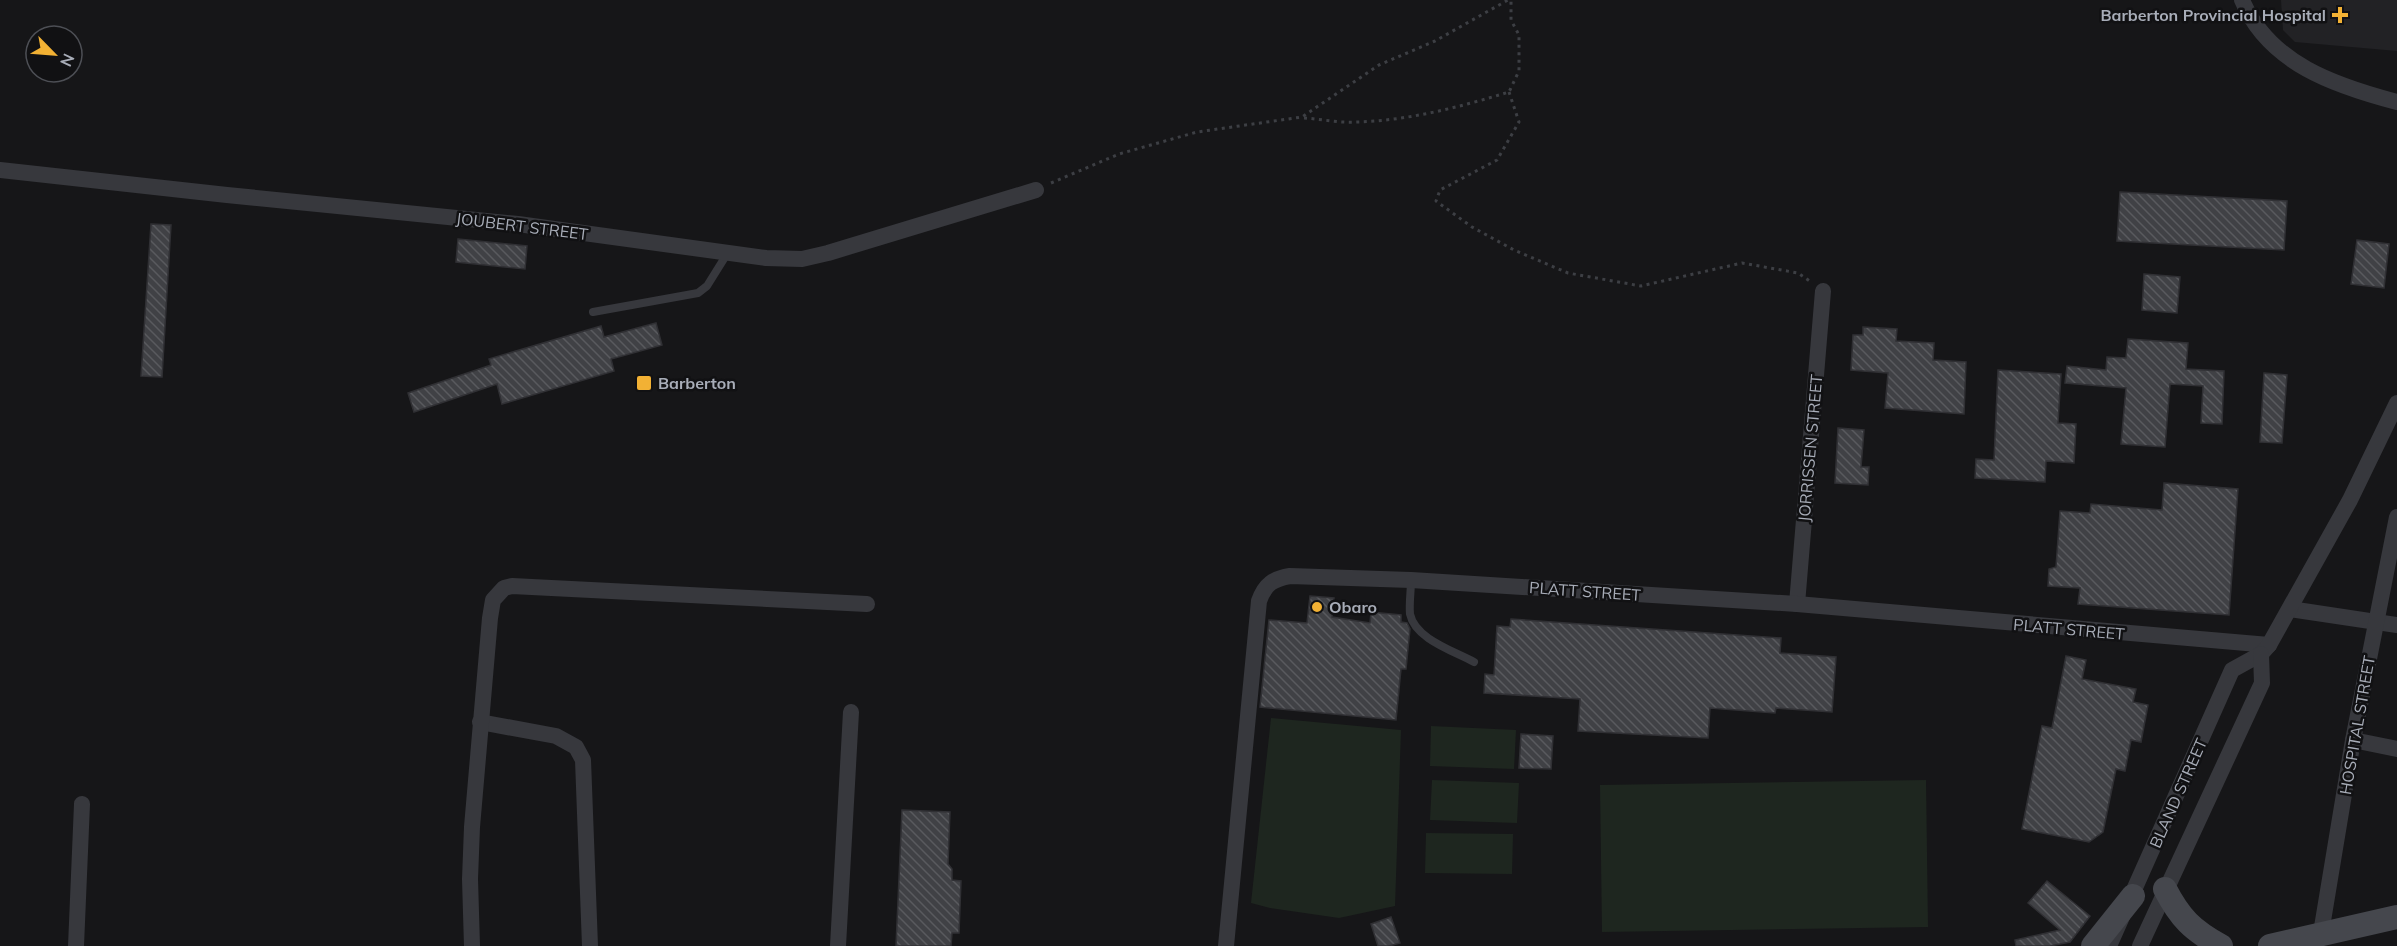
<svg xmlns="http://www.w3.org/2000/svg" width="2397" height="946" font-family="Mulish,sans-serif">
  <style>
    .built { fill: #222225 }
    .garden { fill: #1e261f }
    .building { fill: url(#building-back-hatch); stroke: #303034; stroke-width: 1.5 }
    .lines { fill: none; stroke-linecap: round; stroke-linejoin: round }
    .path { stroke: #3d3f44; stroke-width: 3; stroke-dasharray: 3 4.5; stroke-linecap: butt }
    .lane { stroke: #37383d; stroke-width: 8 }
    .street { stroke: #37383d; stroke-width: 16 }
    .secondary { stroke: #45474d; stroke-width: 24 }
    .poi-dot { fill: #f2b134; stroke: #111113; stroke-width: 2 }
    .labels { text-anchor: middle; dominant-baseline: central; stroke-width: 5; stroke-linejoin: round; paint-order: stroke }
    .poi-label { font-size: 16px; font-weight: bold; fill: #a8adb8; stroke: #111113; text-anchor: start }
    .street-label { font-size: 16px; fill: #a8adb8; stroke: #111113 }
  </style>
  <defs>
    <pattern id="building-back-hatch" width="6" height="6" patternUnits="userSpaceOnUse" patternTransform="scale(1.5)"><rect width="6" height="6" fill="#404145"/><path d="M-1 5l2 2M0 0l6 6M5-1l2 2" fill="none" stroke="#595a5e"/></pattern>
  </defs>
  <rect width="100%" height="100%" fill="#161618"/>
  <path class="built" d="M2281 0H2397V51L2295 42 2283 30Z"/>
  <g class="garden">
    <path d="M1271 718 1401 730 1395 906 1339 918 1270 908 1251 903Z"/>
    <path d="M1431 726 1516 730 1514 769 1430 766Z"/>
    <path d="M1432 780 1519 783 1517 823 1430 820Z"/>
    <path d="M1926 780 1928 927 1602 932 1600 785Z"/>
    <path d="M1426 833 1513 834 1512 874 1425 873Z"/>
  </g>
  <g class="building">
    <path d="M2120 192 2287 201 2284 250 2117 241Z"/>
    <path d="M151 224 171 225 162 377 141 376Z"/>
    <path d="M458 239 527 246 525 269 456 262Z"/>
    <path d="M2357 240 2389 244 2384 288 2351 284Z"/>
    <path d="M2144 274 2180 277 2177 313 2142 310Z"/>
    <path d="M656 323 662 345 611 359 614 371 502 404 497 384 414 412 408 393 491 365 489 359 601 326 604 337Z"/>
    <path d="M1863 327 1897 329 1896 341 1934 343 1933 360 1966 362 1964 414 1885 408 1888 373 1851 370 1853 335H1863Z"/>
    <path d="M2128 339 2188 343 2186 369 2224 371 2222 424 2201 423 2203 386 2170 384 2165 447 2121 444 2126 388 2065 383 2067 366 2106 370 2107 357 2126 358Z"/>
    <path d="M1998 370 2061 374 2058 423 2076 424 2074 463 2046 461 2045 482 1975 478 1976 459 1994 460Z"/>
    <path d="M2264 373 2287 375 2282 443 2260 442Z"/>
    <path d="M1838 428 1864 430 1861 467H1869L1868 485 1835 483Z"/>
    <path d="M2164 483 2238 489 2229 615 2078 604 2080 588 2048 586 2049 569 2056 567 2060 511 2090 513 2091 504 2162 510Z"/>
    <path d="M1310 596 1334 598 1332 617 1370 623 1371 612 1401 615V622L1407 623 1410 629 1406 669H1401L1396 720 1260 707 1269 620 1307 623Z"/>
    <path d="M1511 619 1781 638 1780 653 1836 657 1832 712 1776 708 1775 713 1710 708 1708 738 1578 731 1580 699 1484 693 1485 674 1494 675 1497 626 1510 627Z"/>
    <path d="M2066 656 2086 660 2082 679 2136 689 2133 702 2148 705 2141 742 2131 740 2125 771 2116 769 2103 832 2089 842 2022 829 2042 726 2052 728Z"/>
    <path d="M1521 734 1553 736 1551 769 1519 768Z"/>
    <path d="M902 810 950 812 948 864 952 869V880L961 881 959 933H952L951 946H896Z"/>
    <path d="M2047 881 2090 916 2070 942 2050 946H2016L2015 940 2060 930 2028 903Z"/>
    <path d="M1391 917 1400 943 1389 946H1378L1371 924Z"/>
  </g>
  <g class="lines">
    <g class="path">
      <path d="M1509 92 1519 122 1497 160 1440 190 1436 201 1472 227 1514 250 1568 273 1641 286 1742 263 1798 273 1811 282"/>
      <path d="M1304 118C1321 119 1338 123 1355 122 1407 121 1460 107 1509 92L1519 71V35L1511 20V0"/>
      <path d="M1051 183 1119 154 1197 132 1302 117 1379 65 1435 41 1508 0"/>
    </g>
    <g class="lane">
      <path d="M593 312 698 293 707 286 727 254"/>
      <path d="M1411 580C1411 591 1409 603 1410 614 1415 639 1454 651 1474 662"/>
    </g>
    <g class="street">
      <path d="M2242 0C2269 64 2336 86 2397 102"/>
      <path d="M0 170 227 195 518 224 766 258 802 259 828 253 1036 190"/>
      <path d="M1797 604 1823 291"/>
      <path d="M2290 609 2397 625"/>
      <path d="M480 722 556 736 576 747 583 760 590 946"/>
      <path d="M2353 740 2397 749"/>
      <path d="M2321 933 2353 740 2397 517"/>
      <path d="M76 946 82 804"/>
      <path d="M472 946 470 879 472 827 490 618 493 600 504 588 512 586 867 604"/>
      <path d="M838 946 851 712"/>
      <path d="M1226 946 1259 601C1265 584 1273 579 1290 576L1411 580 1797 604 2269 645"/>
      <path d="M2109 946 2232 670 2261 654 2269 645 2350 500 2397 403"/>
      <path d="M2140 946 2262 683 2261 654"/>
    </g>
    <g class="secondary">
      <path d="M2165 889C2180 918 2192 930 2221 946"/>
      <path d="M2093 946 2133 896"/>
      <path d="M2270 946 2397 917"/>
    </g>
  </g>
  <g class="poi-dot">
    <path d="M2337 6h6v6h6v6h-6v6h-6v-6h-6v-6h6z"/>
    <rect x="636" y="375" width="16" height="16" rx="3"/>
    <circle cx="1317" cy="607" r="6"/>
  </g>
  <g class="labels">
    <g class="poi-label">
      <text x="2326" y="15" text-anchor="end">Barberton Provincial Hospital</text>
      <text x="658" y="383">Barberton</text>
      <text x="1329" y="607">Obaro</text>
    </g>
    <g class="street-label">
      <text transform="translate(522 226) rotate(7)">JOUBERT STREET</text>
      <text transform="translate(1810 448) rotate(-85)">JORRISSEN STREET</text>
      <text transform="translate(1585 591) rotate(4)">PLATT STREET</text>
      <text transform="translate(2069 629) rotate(5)">PLATT STREET</text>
      <text transform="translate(2357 725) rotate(-80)">HOSPITAL STREET</text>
      <text transform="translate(2178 793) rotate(-66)">BLAND STREET</text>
    </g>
  </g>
  <g transform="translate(54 54) rotate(115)"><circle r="28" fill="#111113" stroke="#4d4f55" stroke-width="1.5"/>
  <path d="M0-4.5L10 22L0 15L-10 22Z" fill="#f2b134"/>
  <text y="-9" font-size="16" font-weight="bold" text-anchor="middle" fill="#a8adb8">N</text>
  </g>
</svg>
